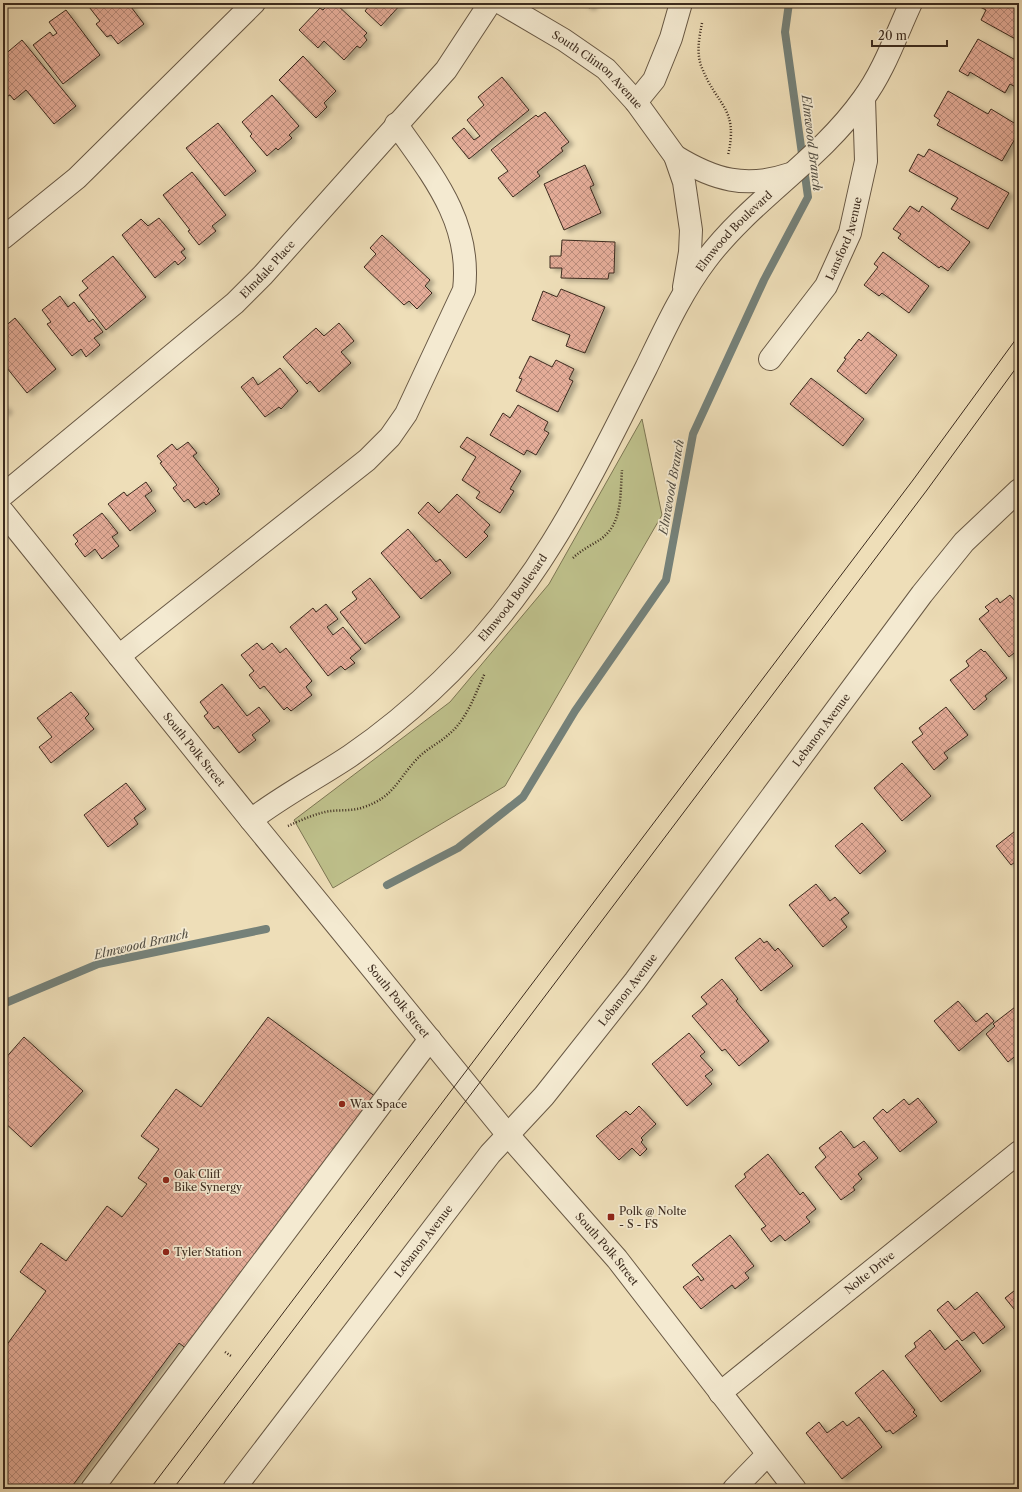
<svg xmlns="http://www.w3.org/2000/svg" width="1022" height="1492" font-family="'Libre Caslon Text',serif">
  <style>
    .green { fill: #bec08b; stroke: #7d7654 }
    .lines { fill: none; stroke-linecap: round; stroke-linejoin: round }
    .stream { stroke: #758179; stroke-width: 8 }
    .building { fill: url(#building-cross-hatch); stroke: #3c2b1e; filter: url(#shadow) }
    .minor-casing { stroke: #685844; stroke-width: 24 }
    .path { stroke: #3c2b1e; stroke-width: 2.5; stroke-dasharray: 1 2; stroke-linecap: butt }
    .minor { stroke: #f4ead1; stroke-width: 22 }
    .tram { stroke: #3c2b1e; stroke-width: 1 }
    .poi-dot { fill: #8f2418; stroke: #f4ead1; stroke-width: 1.5 }
    .labels { text-anchor: middle; dominant-baseline: central; stroke-width: 3.5; stroke-linejoin: round; paint-order: stroke }
    .street-label { font-size: 11px; fill: #3c2b1e; stroke: #f4ead1 }
    .poi-label { font-size: 11px; fill: #3c2b1e; stroke: #f4ead1; text-anchor: start }
    .water-label { font-size: 12px; font-style: italic; fill: #544f44; stroke: #f4ead1 }
  </style>
  <defs>
    <pattern id="building-cross-hatch" width="8" height="8" patternUnits="userSpaceOnUse"><rect width="8" height="8" fill="#e4ac98"/><path d="M0 0l8 8M0 8l8-8" fill="none" stroke="#ba8c7b"/></pattern>
    <filter id="shadow"><feDropShadow dx="4.5" dy="2.5" stdDeviation="2" flood-color="#0004"/></filter>
  </defs>
  <rect width="100%" height="100%" fill="#eedeb8"/>
  <filter id="stains"><feTurbulence type="fractalNoise" baseFrequency=".005" numOctaves="4"/><feColorMatrix values="0 0 0 0 .2 0 0 0 0 .09 0 0 0 0 .02 0 0 0 .5 -.17"/></filter>
  <radialGradient id="worn" r=".72"><stop offset=".6" stop-color="#630" stop-opacity="0"/><stop offset="1" stop-color="#630" stop-opacity=".3"/></radialGradient>
  <path class="green" d="M642 419 662 515 505 786 333 888 294 820 450 702 549 584Z"/>
  <g class="lines">
    <g class="stream">
      <path d="M387 885 458 848 523 797 575 711 666 580 693 434 764 280 808 197 785 32 789 3"/>
      <path d="M3 1004 98 964 266 929"/>
    </g>
  </g>
  <g class="building">
    <path d="M86 3H128L144 24 118 44 111 35 107 37 96 24 100 21Z"/>
    <path d="M329 3H335L367 33 364 36 367 40 360 48 357 46 344 60 324 41 318 48 299 30 320 8 323 10Z"/>
    <path d="M363 3H402L381 26 365 11 368 7Z"/>
    <path d="M582 3H594L590 8Z"/>
    <path d="M983 3H1019V41L981 20 986 10 980 7Z"/>
    <path d="M66 10 100 55 63 84 33 45 50 32 53 36 57 33 49 22Z"/>
    <path d="M978 39 1019 62V89L1010 84 1005 93 970 72 968 76 959 71Z"/>
    <path d="M22 40 76 106 54 124 26 90 14 100 10 95 8 96 3 91V56Z"/>
    <path d="M303 56 336 91 324 103 327 107 316 118 279 80Z"/>
    <path d="M502 77 529 110 469 159 452 138 464 128 474 140 480 136 467 120 484 105 478 97Z"/>
    <path d="M948 91 988 114 991 109 1019 126V132L1002 161 937 125 940 120 934 116Z"/>
    <path d="M272 95 299 126 289 135 292 138 278 150 276 148 267 156 250 136 252 134 242 122Z"/>
    <path d="M545 112 569 142 561 148 563 151 537 172 540 176 513 197 498 178 508 171 491 150 536 115 538 117Z"/>
    <path d="M218 123 256 171 225 196 186 148Z"/>
    <path d="M929 149 1009 193 988 229 951 209 958 198 909 171 918 154 924 157Z"/>
    <path d="M585 165 594 185 590 187 601 213 564 230 544 184Z"/>
    <path d="M192 172 226 215 212 226 216 231 199 245 188 231 190 230 163 195Z"/>
    <path d="M910 206 919 212 922 206 970 242 948 271 941 266 939 268 898 238 901 234 893 229Z"/>
    <path d="M159 218 185 249 181 252 186 258 178 265 175 261 155 278 122 235 141 219 148 226Z"/>
    <path d="M382 235 430 280 425 286 432 293 417 309 409 301 404 305 364 267 376 254 370 248Z"/>
    <path d="M562 240 615 242 614 273H609L608 279 561 278 562 268H550V256H561Z"/>
    <path d="M883 252 929 286 909 313 882 293 879 296 864 285 878 267 874 264Z"/>
    <path d="M113 256 146 297 106 330 79 295 88 288 82 281Z"/>
    <path d="M561 289 605 307 585 353 566 346 570 335 532 320 543 291 557 297Z"/>
    <path d="M60 296 68 307 74 302 89 322 93 319 103 332 94 338 100 345 86 357 81 349 72 356 47 324 51 322 42 310Z"/>
    <path d="M15 318 56 369 27 393 3 363V346L8 342 3 336V328Z"/>
    <path d="M339 323 354 341 341 352 351 363 319 392 310 381 307 384 283 357 316 328 324 336Z"/>
    <path d="M868 332 897 355 866 394 837 371 846 359 844 358 859 339 861 341Z"/>
    <path d="M530 356 552 367 556 360 574 369 569 379 573 381 558 412 516 391 522 379 519 378Z"/>
    <path d="M280 368 298 391 281 409 279 407 265 417 241 387 253 377 258 385Z"/>
    <path d="M811 378 864 419 843 446 790 404Z"/>
    <path d="M3 404 8 410 3 415Z"/>
    <path d="M518 405 548 422 544 430 549 433 536 455 527 450 524 455 490 435 503 413 510 418Z"/>
    <path d="M467 437 521 471 510 489 514 491 500 513 476 498 480 492 462 480 476 457 460 447Z"/>
    <path d="M188 442 197 453 193 456 219 489 217 491 220 494 206 505 204 502 195 508 188 499 184 502 173 488 177 485 160 463 162 462 157 456 172 444 177 450Z"/>
    <path d="M146 482 152 491 145 496 156 511 130 531 108 504 124 492 127 496Z"/>
    <path d="M457 494 490 525 484 532 488 536 466 558 418 513 428 502 439 513Z"/>
    <path d="M102 513 118 533 112 537 119 546 102 559 95 549 85 557 75 544 78 541 73 535Z"/>
    <path d="M408 529 436 562 440 559 451 573 421 599 381 553Z"/>
    <path d="M370 578 400 617 365 644 340 612 357 599 352 592Z"/>
    <path d="M1010 595 1019 606V649L1009 657 979 619 989 611 985 607 997 598 1000 603Z"/>
    <path d="M326 604 338 619 327 627 333 635 343 627 361 649 350 658 355 663 345 670 341 666 328 676 290 627 313 608 316 612Z"/>
    <path d="M257 643 263 650 272 643 280 653 286 648 312 681 306 687 312 695 291 711 287 707 284 710 264 686 260 689 249 675 254 671 241 655Z"/>
    <path d="M981 649 984 652 985 651 1007 678 985 696 987 699 974 710 950 680 969 666 966 661Z"/>
    <path d="M222 684 247 716 259 707 270 721 252 735 256 740 239 753 218 726 214 729 204 716 208 713 200 702Z"/>
    <path d="M71 692 89 714 85 718 94 729 51 763 39 747 52 737 37 718Z"/>
    <path d="M946 707 968 735 944 753 948 758 934 770 912 742 923 734 919 728Z"/>
    <path d="M902 763 931 796 902 821 874 788Z"/>
    <path d="M126 783 146 809 134 818 138 824 108 847 84 815Z"/>
    <path d="M862 823 886 851 860 874 835 846Z"/>
    <path d="M1019 828V859L1011 865 996 846Z"/>
    <path d="M816 884 830 901 835 897 849 913 841 919 847 927 823 947 789 905Z"/>
    <path d="M760 938 764 943 767 941 775 951 778 948 793 966 761 991 735 958Z"/>
    <path d="M722 979 738 999 736 1001 769 1041 739 1066 725 1049 722 1051 692 1016 707 1004 701 997Z"/>
    <path d="M958 1001 976 1022 987 1013 994 1021 959 1051 934 1021Z"/>
    <path d="M1019 1004V1053L1008 1062 986 1034 995 1026 993 1024Z"/>
    <path d="M268 1017 376 1097 187 1349 179 1343 73 1485 78 1489H3V1350L46 1291 20 1272 41 1243 66 1261 107 1206 122 1217 147 1184 138 1178 159 1149 141 1136 176 1089 201 1107Z"/>
    <path d="M689 1033 705 1052 700 1056 713 1070 705 1076 712 1084 687 1106 652 1064Z"/>
    <path d="M24 1037 83 1091 31 1147 3 1121V1061Z"/>
    <path d="M918 1098 937 1122 900 1152 873 1118 883 1109 887 1113 904 1099 909 1105Z"/>
    <path d="M639 1106 656 1124 641 1138 643 1140 641 1142 647 1149 640 1156 632 1148 619 1160 596 1136 626 1111 630 1115Z"/>
    <path d="M841 1131 854 1148 864 1141 878 1158 858 1174 862 1179 853 1187 855 1190 841 1200 815 1167 826 1157 819 1148Z"/>
    <path d="M768 1154 800 1195 803 1192 816 1209 806 1217 810 1222 785 1241 780 1235 771 1242 761 1229 766 1226 735 1186 746 1177 744 1174Z"/>
    <path d="M730 1235 754 1266 745 1273 749 1278 735 1289 732 1285 701 1309 683 1287 698 1276 701 1281 704 1279 692 1265Z"/>
    <path d="M1019 1287V1315L1005 1298Z"/>
    <path d="M977 1292 1005 1327 983 1344 974 1332 962 1341 937 1310 948 1301 955 1310Z"/>
    <path d="M930 1330 945 1350 957 1340 981 1371 941 1402 905 1356 916 1347 914 1343Z"/>
    <path d="M883 1370 915 1410 913 1412 917 1416 893 1434 890 1430 886 1432 855 1393Z"/>
    <path d="M859 1417 882 1447 842 1479 806 1433 819 1422 827 1433 843 1421 847 1426Z"/>
    <path d="M988 1485 993 1489H982L985 1486Z"/>
  </g>
  <g class="lines">
    <g class="minor-casing">
      <g id="minor">
        <path id="s1" d="M501 3 564 40 606 69 636 102 675 156 684 182 691 230 690 252 684 287"/>
        <path d="M636 102 654 80 671 38 681 3"/>
        <path d="M675 156C714 180 746 189 790 174"/>
        <path d="M3 238 77 178 254 3"/>
        <path id="s2" d="M770 359 826 286 850 233 866 161 864 99"/>
        <path id="s3" d="M3 495 235 303 263 275 446 70 490 3"/>
        <path id="s4" d="M3 512 251 820 508 1135 617 1259 795 1489"/>
        <path d="M119 656 367 460 390 437 406 414 464 290C472 223 433 176 396 124"/>
        <path id="s5" d="M251 820C282 796 317 778 350 756 431 700 500 627 552 543 587 487 616 427 646 368 664 331 681 293 706 260 751 200 819 161 863 99 884 71 896 35 911 3"/>
        <path id="s6" d="M720 1393 1019 1152"/>
        <path d="M92 1489 430 1039"/>
        <path id="s7" d="M234 1489 490 1154 544 1096 635 981 922 594 964 542 1019 490"/>
        <path d="M734 1489 767 1455"/>
      </g>
    </g>
    <g class="path">
      <path d="M702 23C699 38 696 54 702 68 717 106 739 108 728 155"/>
      <path d="M573 558C581 550 592 545 601 539 623 523 620 494 622 470"/>
      <path d="M288 826C299 821 312 815 325 812 338 809 351 812 364 807 394 797 397 780 417 759 426 749 438 744 448 735 467 720 475 694 485 673"/>
      <path d="M225 1352 231 1356"/>
    </g>
    <use href="#minor" class="minor"/>
    <g class="tram">
      <path d="M150 1489 913 480 1019 335"/>
      <path d="M173 1489 927 490 1019 364"/>
    </g>
  </g>
  <g class="poi-dot">
    <circle cx="342" cy="1104" r="4"/>
    <circle cx="166" cy="1180" r="4"/>
    <rect x="607" y="1213" width="8" height="8" rx="2"/>
    <circle cx="166" cy="1252" r="4"/>
  </g>
  <g class="labels">
    <g class="street-label">
      <text stroke="none"><textPath href="#s1" startOffset="118">South Clinton Avenue</textPath></text>
      <text stroke="none"><textPath href="#s5" startOffset="776">Elmwood Boulevard</textPath></text>
      <text stroke="none"><textPath href="#s2" startOffset="143">Lansford Avenue</textPath></text>
      <text stroke="none"><textPath href="#s3" startOffset="348">Elmdale Place</textPath></text>
      <text stroke="none"><textPath href="#s5" startOffset="346">Elmwood Boulevard</textPath></text>
      <text stroke="none"><textPath href="#s7" startOffset="960">Lebanon Avenue</textPath></text>
      <text stroke="none"><textPath href="#s4" startOffset="305">South Polk Street</textPath></text>
      <text stroke="none"><textPath href="#s7" startOffset="636">Lebanon Avenue</textPath></text>
      <text stroke="none"><textPath href="#s4" startOffset="629">South Polk Street</textPath></text>
      <text stroke="none"><textPath href="#s7" startOffset="312">Lebanon Avenue</textPath></text>
      <text stroke="none"><textPath href="#s4" startOffset="953">South Polk Street</textPath></text>
      <text stroke="none"><textPath href="#s6" startOffset="192">Nolte Drive</textPath></text>
    </g>
    <g class="poi-label">
      <text x="350" y="1104">Wax Space</text>
      <text x="174" y="1174">Oak Cliff<tspan x="174" dy="13">Bike Synergy</tspan></text>
      <text x="619" y="1211">Polk @ Nolte<tspan x="619" dy="13">- S - FS</tspan></text>
      <text x="174" y="1252">Tyler Station</text>
    </g>
    <g class="water-label">
      <text transform="translate(812 143) rotate(83)">Elmwood Branch</text>
      <text transform="translate(671 487) rotate(-80)">Elmwood Branch</text>
      <text transform="translate(141 944) rotate(-13)">Elmwood Branch</text>
    </g>
  </g>
  <rect width="1022" height="1492" fill="none" stroke="#eedeb8" stroke-width="16"/>
  <rect x="4" y="4" width="1014" height="1484" fill="none" stroke="#3c2b1e" stroke-width="2"/>
  <rect x="8" y="8" width="1006" height="1476" fill="none" stroke="#3c2b1e"/>
  <path d="M872 40v6h75v-6" fill="none" stroke="#3c2b1e" stroke-width="2"/>
  <text x="878" y="40" font-size="12" fill="#3c2b1e" stroke="#f4ead1" stroke-width="3" paint-order="stroke">20 m</text>
  <rect width="100%" height="100%" filter="url(#stains)"/>
  <rect width="100%" height="100%" fill="url(#worn)"/>
</svg>
